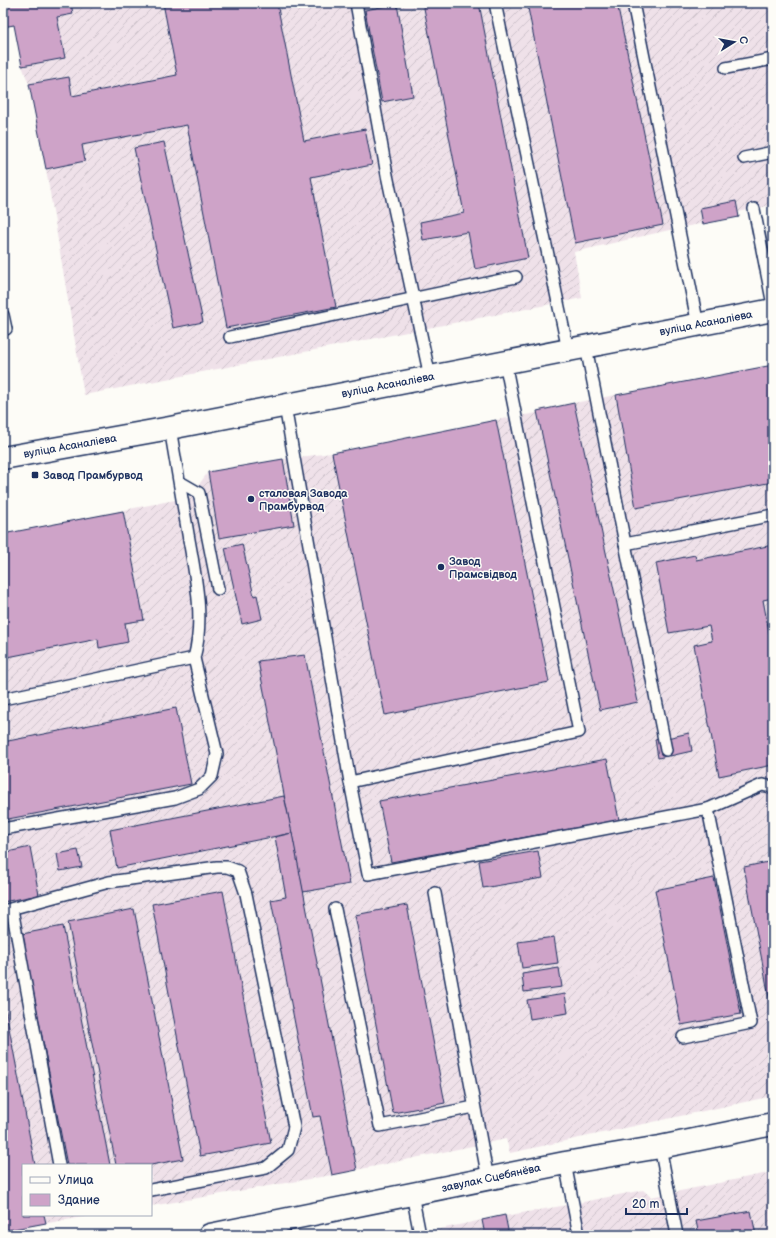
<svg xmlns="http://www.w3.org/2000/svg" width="776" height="1238" font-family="'Balsamiq Sans',sans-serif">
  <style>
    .industrial { fill: url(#industrial-furrows) }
    .building { fill: #cea3c8; stroke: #1b2f5e }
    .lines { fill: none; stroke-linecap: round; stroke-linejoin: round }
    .lane-casing { stroke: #1b2f5e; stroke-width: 14 }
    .street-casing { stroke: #1b2f5e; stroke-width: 25 }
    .secondary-casing { stroke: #1b2f5e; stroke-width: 25 }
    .lane { stroke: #fdfcf7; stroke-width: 11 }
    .street { stroke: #fdfcf7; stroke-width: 22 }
    .secondary { stroke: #fdfcf7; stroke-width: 22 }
    .poi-dot { fill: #1b2f5e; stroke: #fdfcf7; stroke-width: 1.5 }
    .labels { text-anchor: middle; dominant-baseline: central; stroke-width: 3; stroke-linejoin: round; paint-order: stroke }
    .street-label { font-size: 11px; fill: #1b2f5e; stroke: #fdfcf7 }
    .poi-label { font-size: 11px; font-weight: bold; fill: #1b2f5e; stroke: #fdfcf7; text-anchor: start }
  </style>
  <defs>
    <pattern id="industrial-furrows" width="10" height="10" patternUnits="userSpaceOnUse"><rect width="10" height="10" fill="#efe1e9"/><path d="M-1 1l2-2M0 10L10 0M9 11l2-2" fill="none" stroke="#ccc1ca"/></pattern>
  </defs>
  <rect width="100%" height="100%" fill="#fdfcf7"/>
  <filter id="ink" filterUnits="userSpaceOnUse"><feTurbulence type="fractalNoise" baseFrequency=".025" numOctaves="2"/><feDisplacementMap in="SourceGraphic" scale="8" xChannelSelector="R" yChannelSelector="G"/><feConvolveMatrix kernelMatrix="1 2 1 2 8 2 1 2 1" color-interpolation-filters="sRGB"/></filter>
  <g filter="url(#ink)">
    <g class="industrial">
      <path d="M3 3H773V205L738 212 739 217 678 228 574 252 582 298 84 395 46 169 29 84 22 66 14 25 3 27Z"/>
      <path d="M773 365V1096L510 1153 506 1139 332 1175 151 1206V1165H23V1215H94L3 1231V534L190 497 208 472 283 459 332 453 496 420 537 413V411L574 403Z"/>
      <path d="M773 1172V1235H412L482 1220 573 1204 643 1190 651 1197Z"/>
    </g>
    <g class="building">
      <path d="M3 3H71L73 14 57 17 65 58 22 66 14 25 3 27Z"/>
      <path d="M163 3H277L304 141 365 129 372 165 311 177 336 307 226 328 187 125 82 145 85 161 46 169 29 84 69 77 72 96 177 75Z"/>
      <path d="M423 3H479L528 258 475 269 468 232 423 240 420 222 464 213Z"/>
      <path d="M527 3H617L663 225 575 243Z"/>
      <path d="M397 4 413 96 382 102 365 10Z"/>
      <path d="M164 142 203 322 173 328 134 148Z"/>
      <path d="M736 201 739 217 703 224 700 208Z"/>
      <path d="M773 365V482L636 508 616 395Z"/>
      <path d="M574 403 638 702 600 710 537 411Z"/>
      <path d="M496 420 549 682 385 715 332 453Z"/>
      <path d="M283 459 294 525 219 538 208 472Z"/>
      <path d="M123 511 144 620 125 623 128 642 99 648 98 639 3 658V534Z"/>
      <path d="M242 544 254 596 257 595 262 619 242 624 225 548Z"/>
      <path d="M773 545V598L763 600 773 653V765L719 776 694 645 712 641 709 626 669 633 656 563 695 555 696 560Z"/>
      <path d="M305 655 350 884 303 892 258 661Z"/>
      <path d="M176 708 191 784 3 820V742Z"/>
      <path d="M689 733 692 751 670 756 667 738Z"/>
      <path d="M663 737 667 756 658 758 655 739Z"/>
      <path d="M607 759 619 820 391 862 379 801Z"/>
      <path d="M284 796 292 833 117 868 110 830Z"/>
      <path d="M292 833 357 1170 332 1175 320 1116 313 1117 271 900 286 897 275 837Z"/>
      <path d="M30 847 39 895 3 902V853Z"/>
      <path d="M78 850 82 867 60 871 57 854Z"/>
      <path d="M538 851 543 878 483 888 479 861Z"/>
      <path d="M773 861V1018L744 867Z"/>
      <path d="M714 878 741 1014 681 1025 655 890Z"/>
      <path d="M223 891 271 1143 200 1156 152 904Z"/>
      <path d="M407 905 445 1103 393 1113 355 915Z"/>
      <path d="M134 909 183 1159 151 1165H116L68 922Z"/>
      <path d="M63 926 110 1165H67L22 934Z"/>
      <path d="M554 937 558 963 522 968 518 942Z"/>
      <path d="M559 968 562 987 524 992 522 974Z"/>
      <path d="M565 994 568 1013 530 1019 527 1000Z"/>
      <path d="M3 996 35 1165H23V1215H44L46 1223 3 1231Z"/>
      <path d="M751 1211 756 1235H699L696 1221Z"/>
      <path d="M505 1215 509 1235H485L482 1220Z"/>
    </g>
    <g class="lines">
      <g class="lane-casing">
        <g id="lane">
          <path d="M356 3 387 175 430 377"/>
          <path d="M495 3 568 350"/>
          <path d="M633 3 698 325"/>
          <path d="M726 68 773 59"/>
          <path d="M744 158 773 152"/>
          <path d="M754 209 773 305"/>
          <path d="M3 315 6 329"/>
          <path d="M230 337 516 277"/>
          <path d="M586 347 666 750"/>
          <path d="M285 406 350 782 579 732 505 362"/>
          <path d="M180 482 199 493 218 589"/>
          <path d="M625 544 773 515"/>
          <path d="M3 699 194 658"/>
          <path d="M350 782 368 874 708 809 751 1023 683 1037"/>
          <path d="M708 809 762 785 773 787"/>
          <path d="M3 829 175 798 199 789 212 776 217 754 194 658C205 618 195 574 188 534 182 499 176 464 170 428"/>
          <path d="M435 893 488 1179"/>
          <path d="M12 909 59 1165"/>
          <path d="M335 909 380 1126 474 1107"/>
          <path d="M3 911 109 882 217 867H227L238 871 246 894 294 1127 288 1150 266 1168 151 1190"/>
          <path d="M660 1147 677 1235"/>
          <path d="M565 1163 579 1235"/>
          <path d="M412 1194 420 1235"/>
          <path d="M279 1221 281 1235"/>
        </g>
      </g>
      <g class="street-casing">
        <path id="street" d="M210 1235 565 1163 660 1147 773 1124"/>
      </g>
      <g class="secondary-casing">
        <path id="secondary" d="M3 458 170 428 773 310"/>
      </g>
      <use href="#lane" class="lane"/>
      <use href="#street" class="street"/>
      <use href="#secondary" class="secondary"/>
    </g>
  </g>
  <g class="poi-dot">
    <rect x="31" y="471" width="8" height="8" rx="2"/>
    <circle cx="251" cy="499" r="4"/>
    <circle cx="441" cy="567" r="4"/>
  </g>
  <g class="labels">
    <g class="street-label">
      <text transform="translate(706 323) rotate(-11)">вуліца Асаналіева</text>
      <text transform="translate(388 385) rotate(-11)">вуліца Асаналіева</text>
      <text transform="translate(70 446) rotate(-10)">вуліца Асаналіева</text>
      <text transform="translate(491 1178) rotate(-12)">завулак Сцебянёва</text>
    </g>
    <g class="poi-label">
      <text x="43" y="475">Завод Прамбурвод</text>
      <text x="259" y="493">сталовая Завода<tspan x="259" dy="13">Прамбурвод</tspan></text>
      <text x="449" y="561">Завод<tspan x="449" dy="13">Прамсвідвод</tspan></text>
    </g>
  </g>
  <rect width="776" height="1238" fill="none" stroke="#fdfcf7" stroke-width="16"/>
  <rect x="8" y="8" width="760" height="1222" fill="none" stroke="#1b2f5e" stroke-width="1.5" filter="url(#ink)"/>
  <rect x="22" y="1164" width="130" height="52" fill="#fdfcf7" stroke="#a3aaba"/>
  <rect x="30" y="1177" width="20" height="6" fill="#fdfcf7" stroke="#a3aaba"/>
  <text x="58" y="1184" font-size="12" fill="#1b2f5e">Улица</text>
  <rect x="30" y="1194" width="20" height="12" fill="#cea3c8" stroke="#a3aaba"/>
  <text x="58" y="1204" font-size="12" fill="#1b2f5e">Здание</text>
  <g transform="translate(734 42) rotate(79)" stroke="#fdfcf7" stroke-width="3" paint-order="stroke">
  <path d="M0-3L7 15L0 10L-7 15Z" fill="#1b2f5e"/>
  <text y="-6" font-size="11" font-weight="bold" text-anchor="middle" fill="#1b2f5e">С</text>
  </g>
  <path d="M626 1208v6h61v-6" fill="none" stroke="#1b2f5e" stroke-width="2"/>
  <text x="632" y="1208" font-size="12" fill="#1b2f5e" stroke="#fdfcf7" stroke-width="3" paint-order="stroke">20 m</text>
</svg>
